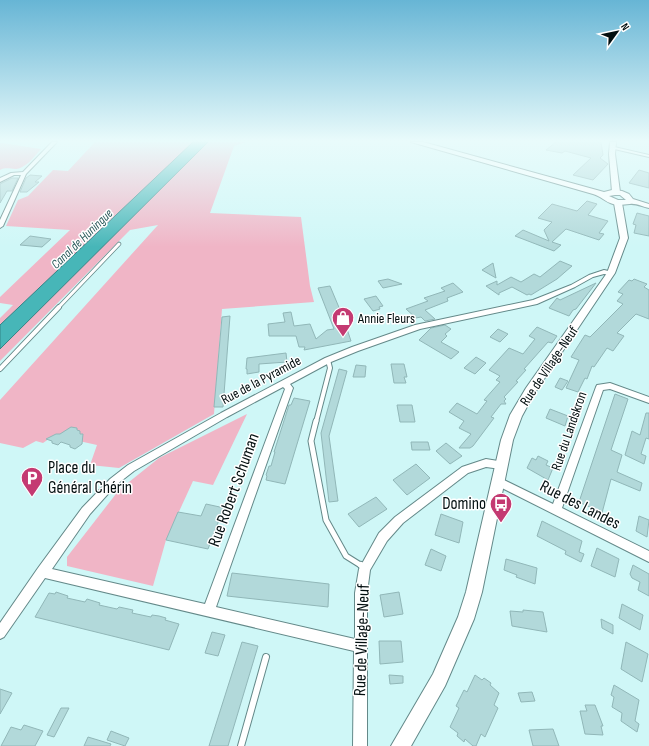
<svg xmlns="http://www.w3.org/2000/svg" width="649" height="746" font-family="'Sofia Sans Condensed',sans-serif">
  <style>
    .green { fill: #f0b5c6 }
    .water { fill: #47b6b8; stroke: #328485 }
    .building { fill: #b2d9da; stroke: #91b7b8 }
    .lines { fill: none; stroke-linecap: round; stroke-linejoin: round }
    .lane-far3-casing { stroke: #648989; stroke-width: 4.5 }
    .lane-far2-casing { stroke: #648989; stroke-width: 6 }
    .lane-far1-casing { stroke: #648989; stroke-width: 7 }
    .lane-casing { stroke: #648989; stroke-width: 8 }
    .street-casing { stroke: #648989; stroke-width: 2 }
    .secondary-casing { stroke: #648989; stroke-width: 2 }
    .primary-casing { stroke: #648989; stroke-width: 2 }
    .lane-far3 { stroke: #fff; stroke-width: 3 }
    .lane-far2 { stroke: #fff; stroke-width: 4 }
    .lane-far1 { stroke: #fff; stroke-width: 5 }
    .lane { stroke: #fff; stroke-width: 6 }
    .street { fill: #fff; fill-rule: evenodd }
    .secondary { fill: #fff; fill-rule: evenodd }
    .primary { fill: #fff; fill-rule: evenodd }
    .labels { text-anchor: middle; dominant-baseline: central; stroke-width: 3; stroke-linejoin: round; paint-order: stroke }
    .far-water-label { font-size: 13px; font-style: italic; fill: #2b5a5b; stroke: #fff }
    .poi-label { font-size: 14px; fill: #020e0f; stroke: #fff; text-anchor: start }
    .street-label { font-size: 14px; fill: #020e0f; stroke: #fff }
    .near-poi-label { font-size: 17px; fill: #020e0f; stroke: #fff; text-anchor: start }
    .near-street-label { font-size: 17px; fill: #020e0f; stroke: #fff }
  </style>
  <rect width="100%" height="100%" fill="#cff7f7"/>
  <g class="green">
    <path d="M95 142H246L234 146 210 213 301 217 310 286 314 302 222 309 214 414 119 468 90 465 97 445 79 441 83 435 69 430 60 434H56L43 443 36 441 23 448 0 443V400L158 225 130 230 0 361V318L13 305 0 303V297L70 230 6 226 18 200 28 196 53 170 68 171Z"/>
    <path d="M0 143H2L41 149C34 157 26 168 16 169 10 169 6 167 0 170Z"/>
    <path d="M247 414 213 485 193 481 166 540 153 586 67 566V557L119 490 159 458Z"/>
  </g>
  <path class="water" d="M193 142H208L0 349V325Z"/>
  <g class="building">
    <path d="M556 142H601L603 155 600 158 608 164 593 180 573 175 591 158 565 151 562 153 546 150Z"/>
    <path d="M639 170 649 173V188L629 183Z"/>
    <path d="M30 175 42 176 35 182H39L27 192H20L26 178Z"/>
    <path d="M12 178H18L12 191H7L0 203V184Z"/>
    <path d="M587 201 597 204 588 215 608 221 599 233 604 234 599 240 566 229 552 242 561 245 554 251 515 236 523 230 549 241 544 230 552 222 538 218 552 204 577 211Z"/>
    <path d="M637 213 649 216V236L634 233 636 225 633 224Z"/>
    <path d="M30 236 51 239 42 247 20 245Z"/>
    <path d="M560 261 572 266 557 279 531 295 529 294 527 295 512 287 499 293V295L486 286 497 281V285L511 277 521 282 534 274 540 277Z"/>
    <path d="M493 263 496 278 482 270Z"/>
    <path d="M388 279 402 284 383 288 378 281Z"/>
    <path d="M634 279 647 284 644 287 649 290V319L636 314 617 333 624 336 613 351 607 348 594 367 592 366 587 379 585 378 578 392 566 388 579 360 571 357 585 335 590 337 623 304 617 301 623 294 618 292 629 280 632 281Z"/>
    <path d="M453 283 463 292 447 298 448 301 425 310 435 319 425 321 421 317 416 318 406 309 428 301 424 298 445 291 441 288Z"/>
    <path d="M596 283 576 309 573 310 569 316 549 308 557 298 560 300Z"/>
    <path d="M330 286 343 317 351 341 304 350 305 347H299L296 336H269L268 324 285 322 283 313 291 312 294 326 310 324 316 339 327 330 334 329 318 288Z"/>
    <path d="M376 296 383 306 379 307 380 309 373 311 364 299Z"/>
    <path d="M230 316 223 407H214L222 317Z"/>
    <path d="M445 325 451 329 445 334 447 336 441 342 459 352 451 359 419 340 431 328Z"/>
    <path d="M537 327 557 336 552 343 548 342 524 369 526 370 516 381 518 382 504 397 506 399 504 401 506 404H501L491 417 494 418 473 446 470 448H459L471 434 459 428 464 421 449 412 457 403 477 414 487 401 484 400 500 382 496 380 500 376 489 370 509 348 523 354 535 339 529 336Z"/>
    <path d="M498 329 508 334 500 342 490 337Z"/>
    <path d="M286 353 287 362 259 364V372L247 374V369H246L247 358Z"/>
    <path d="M476 357 486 363 475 374 464 368Z"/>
    <path d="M391 364H404L407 377H404L406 383H394Z"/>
    <path d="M356 365 366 366 365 377H353Z"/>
    <path d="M339 369 347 371 329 436 338 501 329 502 321 433Z"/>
    <path d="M560 378 568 381 562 390 555 387Z"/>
    <path d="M615 394 628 399 611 450 622 455 617 472 642 483 640 491 611 479 602 513 579 502Z"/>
    <path d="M294 398 310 401 285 484 266 480 267 476 266 475 269 466H271L275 452H274L289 405H291Z"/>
    <path d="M397 405H412L415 422H400Z"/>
    <path d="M550 409 568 416 565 426 546 418Z"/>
    <path d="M646 413H649V439L646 438 641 454 646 456 644 464 625 455 632 431 640 435Z"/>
    <path d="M71 427 77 428V430L80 431V434H83L82 444 75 449 70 447V445L61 442 58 445 52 443V441L46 439 56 434H60Z"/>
    <path d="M411 442H428L430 450H412Z"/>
    <path d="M446 443 462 456 450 464 436 451Z"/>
    <path d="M538 456 548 461 546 465 553 468 548 480 527 468 532 458 536 460Z"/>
    <path d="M416 464 430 478 407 495 393 480Z"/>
    <path d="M376 497 387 509 359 527 348 514Z"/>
    <path d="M206 504 229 509 224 521 219 520 208 549 166 540 178 512 201 516Z"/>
    <path d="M441 514 463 522 459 543 435 535Z"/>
    <path d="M639 516 649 520 647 537 636 531Z"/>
    <path d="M542 521 582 541 579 552 584 554 581 562 565 554 566 551 537 536Z"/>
    <path d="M597 548 619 559 615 577 591 566Z"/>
    <path d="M431 549 446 556 441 571 425 565Z"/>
    <path d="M506 559 537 568 535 584 516 577 517 575 504 570Z"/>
    <path d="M633 565 649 574V596L638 590 640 582 632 578 630 574Z"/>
    <path d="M232 573 329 584 328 607 227 596Z"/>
    <path d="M56 592 68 596 67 598 85 602 87 599 100 603 99 605 117 609 119 607 133 610 132 613 151 617 152 615 159 616 166 618 165 620 179 624 169 650 35 617 49 593 55 594Z"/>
    <path d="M399 592 403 614 384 617 380 595Z"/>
    <path d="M622 604 643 615 640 630 619 618Z"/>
    <path d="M523 610 543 612 547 632 512 626 510 611 523 612Z"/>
    <path d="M601 619 613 625V634L602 628Z"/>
    <path d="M212 632 225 635 218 656 205 653Z"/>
    <path d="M379 641H401L403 662 380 664Z"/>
    <path d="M242 642 258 646 228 746H209Z"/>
    <path d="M626 642 648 654 642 682 621 669Z"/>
    <path d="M389 675 403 676V683L390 684Z"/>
    <path d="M475 675 482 680 484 678 491 683 490 685 499 693 494 705 498 708 485 737 481 734 476 746H473L465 739 464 742 457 736 458 733 450 727 459 708 456 706 464 690 467 692Z"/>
    <path d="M614 685 639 700 635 721 639 724 637 732 621 721 622 713 612 707 614 697 611 695Z"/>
    <path d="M0 689 12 693 0 714Z"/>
    <path d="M532 692 535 701 521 702 518 693Z"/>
    <path d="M585 705H595L603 726H601L603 735 585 734 580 711H587Z"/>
    <path d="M61 708H69L54 737 47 735Z"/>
    <path d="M24 725 43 731 35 746H1L11 727 21 730Z"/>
    <path d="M553 729 559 746H533L529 730Z"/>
    <path d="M111 731 129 738 125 746 107 740Z"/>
    <path d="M88 737 111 744 110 746H84Z"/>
  </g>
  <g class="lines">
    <g class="lane-far3-casing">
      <path id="lane-far3" d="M58 308 119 244"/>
    </g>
    <g class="lane-far2-casing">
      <g id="lane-far2">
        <path d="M0 369 59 307"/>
        <path d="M316 422 330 368 328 360"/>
      </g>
    </g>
    <g class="lane-far1-casing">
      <path id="lane-far1" d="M316 421 311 441 326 520 346 556 362 566"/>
    </g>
    <g class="lane-casing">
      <g id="lane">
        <path d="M361 565 365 568"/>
        <path d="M241 746 266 657"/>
      </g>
    </g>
    <g class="street-casing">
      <g id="street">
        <path d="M52 142H57L26 174 3 226 0 228V220L21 175H14L0 182V178L11 173 23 172Z"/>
        <path d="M610 146 649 155V157L610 148Z"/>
        <path d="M604 270 613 272 614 273 611 275 604 274 593 277 575 287 537 304 420 329 358 351 331 362 290 384 293 388 216 607 355 639V593L359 569 379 533 395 517 462 467 486 459 504 462 506 465 504 468 501 469 486 467 468 473 403 523 387 541 370 570 367 593V746H353L354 651 45 578 4 637 0 639V623L38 568 82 508 110 479 128 465 221 413 325 358 352 347 415 325 533 300 571 285 589 275ZM283 387 285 389 205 604 52 569 90 514 116 485 134 471 227 417Z"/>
        <path d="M610 383 649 397V403L610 389 603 390 562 508 649 551V562L494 484 492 481 494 478 497 477 500 478 553 504 596 387 597 385Z"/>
      </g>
    </g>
    <g class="secondary-casing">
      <g id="secondary">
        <path d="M610 142H616L615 154 620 192 616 194 612 192 609 154Z"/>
        <path d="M615 201H618L622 203 628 238 615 273 534 394 522 416 513 440 482 592 474 619 445 686 411 746H391L433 674 458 617 466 592 501 440 510 415 526 388 607 273 620 238 614 203Z"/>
      </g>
    </g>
    <g class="primary-casing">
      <path id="primary" d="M411 142H423L604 192 612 190 622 191 629 194 633 199 649 204V208C643 207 636 203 630 204 624 204 620 206 613 204 605 202 601 196 593 194ZM615 195H620L626 200H618L609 196Z"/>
    </g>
    <use href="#lane-far3" class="lane-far3"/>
    <use href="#lane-far2" class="lane-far2"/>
    <use href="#lane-far1" class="lane-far1"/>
    <use href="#lane" class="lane"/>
    <use href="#street" class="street"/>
    <use href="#secondary" class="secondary"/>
    <use href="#primary" class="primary"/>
  </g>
  <linearGradient id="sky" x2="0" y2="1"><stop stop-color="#67b5d5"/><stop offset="0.57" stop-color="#e9fbfb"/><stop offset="1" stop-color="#e9fbfb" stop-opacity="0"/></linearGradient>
  <rect width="649" height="247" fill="url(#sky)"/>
  <defs>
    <g id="shop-pin" transform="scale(1.15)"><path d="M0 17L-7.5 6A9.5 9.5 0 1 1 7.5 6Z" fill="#c43a72" stroke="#fff"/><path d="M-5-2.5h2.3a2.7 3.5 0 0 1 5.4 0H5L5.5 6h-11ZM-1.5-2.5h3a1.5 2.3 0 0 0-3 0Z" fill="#fff"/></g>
    <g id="parking-pin" transform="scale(1.15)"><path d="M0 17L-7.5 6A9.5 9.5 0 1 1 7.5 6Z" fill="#c43a72" stroke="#fff"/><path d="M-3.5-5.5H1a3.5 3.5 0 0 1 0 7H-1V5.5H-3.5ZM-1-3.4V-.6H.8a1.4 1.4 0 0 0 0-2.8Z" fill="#fff"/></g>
    <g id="bus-pin" transform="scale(1.15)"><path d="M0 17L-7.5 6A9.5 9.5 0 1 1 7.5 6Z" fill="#c43a72" stroke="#fff"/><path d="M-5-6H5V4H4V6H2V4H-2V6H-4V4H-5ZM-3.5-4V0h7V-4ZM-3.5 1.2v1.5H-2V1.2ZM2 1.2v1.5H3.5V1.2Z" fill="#fff"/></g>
  </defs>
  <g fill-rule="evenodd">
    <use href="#shop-pin" x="343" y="318"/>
    <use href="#parking-pin" x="32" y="478"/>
    <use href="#bus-pin" x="501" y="504"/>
  </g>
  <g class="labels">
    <g class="far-water-label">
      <text transform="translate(82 239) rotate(-44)">Canal de Huningue</text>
    </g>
    <g class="poi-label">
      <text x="358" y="318">Annie Fleurs</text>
    </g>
    <g class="street-label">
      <text transform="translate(549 366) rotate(-56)">Rue de Village-Neuf</text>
      <text transform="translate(261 380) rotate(-28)">Rue de la Pyramide</text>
      <text transform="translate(569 431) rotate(-71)">Rue du Landskron</text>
    </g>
    <g class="near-poi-label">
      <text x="48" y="468">Place du<tspan x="48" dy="20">Général Chérin</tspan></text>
      <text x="486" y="504" text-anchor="end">Domino</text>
    </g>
    <g class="near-street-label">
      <text transform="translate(234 490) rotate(-70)">Rue Robert Schuman</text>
      <text transform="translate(580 505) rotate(27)">Rue des Landes</text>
      <text transform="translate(362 640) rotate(-88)">Rue de Village-Neuf</text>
    </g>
  </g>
  <g transform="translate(617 32) rotate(57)" stroke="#ffffff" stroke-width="3" paint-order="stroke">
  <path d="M0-3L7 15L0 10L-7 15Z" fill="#020e0f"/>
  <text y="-6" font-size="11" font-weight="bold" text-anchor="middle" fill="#020e0f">N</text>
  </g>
</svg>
